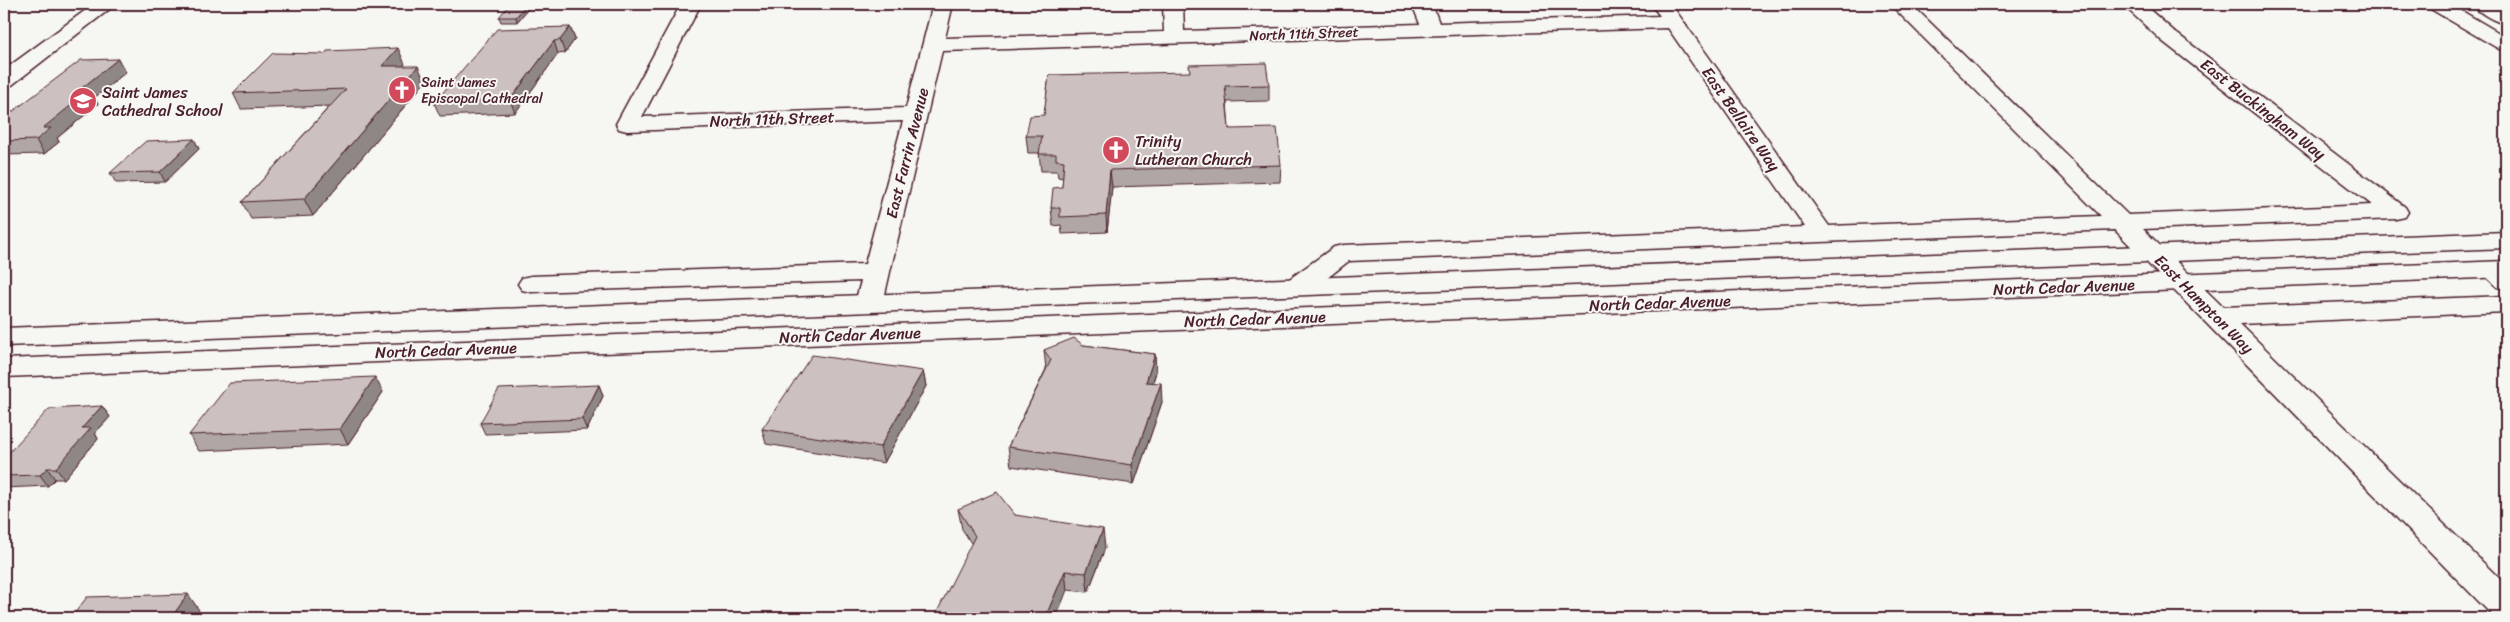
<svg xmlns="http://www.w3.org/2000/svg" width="2510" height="622" font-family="Sriracha,sans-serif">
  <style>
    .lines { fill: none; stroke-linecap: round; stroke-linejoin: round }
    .minor-casing { stroke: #4a1f2b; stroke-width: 3 }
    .tertiary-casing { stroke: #4a1f2b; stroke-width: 3 }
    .secondary-casing { stroke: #4a1f2b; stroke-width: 3 }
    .primary-casing { stroke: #4a1f2b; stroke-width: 3 }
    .minor { fill: #f6f6f2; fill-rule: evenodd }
    .tertiary { fill: #f6f6f2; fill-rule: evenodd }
    .secondary { fill: #f6f6f2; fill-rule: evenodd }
    .primary { fill: #f6f6f2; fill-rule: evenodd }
    .wall { fill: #afa6a5; stroke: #4a1f2b }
    .shaded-wall { fill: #8f8786; stroke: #4a1f2b }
    .building { fill: #ccc1c0; stroke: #4a1f2b }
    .labels { text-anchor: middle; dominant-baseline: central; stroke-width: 4; stroke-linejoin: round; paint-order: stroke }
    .far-street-label { font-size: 14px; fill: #4a1f2b; stroke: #f6f6f2 }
    .far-poi-label { font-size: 14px; fill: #4a1f2b; stroke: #f6f6f2; text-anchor: start }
    .poi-label { font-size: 16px; fill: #4a1f2b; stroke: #f6f6f2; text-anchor: start }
    .street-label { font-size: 16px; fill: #4a1f2b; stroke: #f6f6f2 }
  </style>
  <rect width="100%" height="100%" fill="#f6f6f2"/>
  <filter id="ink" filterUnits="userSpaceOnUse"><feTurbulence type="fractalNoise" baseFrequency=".02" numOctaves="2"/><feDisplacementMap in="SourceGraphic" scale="10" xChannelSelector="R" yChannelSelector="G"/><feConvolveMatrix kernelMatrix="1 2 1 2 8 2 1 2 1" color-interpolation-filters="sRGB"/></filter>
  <g filter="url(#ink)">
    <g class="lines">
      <g class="minor-casing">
        <g id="minor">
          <path d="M681 4H701L642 117 906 108 933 4H953L945 38 1164 32 1163 4H1183L1184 31 1420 24 1412 4H1432L1439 23 1660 16 1653 7 1655 4H1671L1829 226 2101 216 1890 4H1911L2128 215 2372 205 2162 41 2122 4H2143L2176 33 2405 207 2408 212 2405 217 2396 219 2143 229 2223 307 2506 296V312L2240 324 2506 585V618L2494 617 2115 230 1349 261C1332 273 1310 297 1288 292L1284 286 1288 280 1334 247 1343 245 1805 227 1668 28 942 51 890 272 883 303 879 309 869 311 859 309 855 303 861 281 531 292 522 290 518 284 522 278 531 276 865 264 903 121 627 131 619 129 616 124Z"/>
          <path d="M2426 4H2450L2506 37V51L2499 49 2429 8Z"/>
          <path d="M2492 262 2506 268V289L2497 287 2479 270 2483 264Z"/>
        </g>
      </g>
      <g class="tertiary-casing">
        <path id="tertiary" d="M94 4H116L12 85 4 86V70Z"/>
      </g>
      <g class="secondary-casing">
        <g id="secondary">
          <path d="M2506 232V248L4 346V328Z"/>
          <path d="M2506 261V277L4 377V359Z"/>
        </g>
      </g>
      <g class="primary-casing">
        <path id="primary" d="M2472 4H2496L2506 10V24C2495 22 2479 13 2472 4Z"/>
      </g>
      <use href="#minor" class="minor"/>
      <use href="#tertiary" class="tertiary"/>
      <use href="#secondary" class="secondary"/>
      <use href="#primary" class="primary"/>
    </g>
    <g class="wall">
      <path d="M532 4 517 22H501L499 17Z"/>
      <path d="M537 4H594L592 6 538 8Z"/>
      <path d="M612 4H662V5L613 6Z"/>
      <path d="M570 27 575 39 565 53 558 54 515 113 440 116 434 103Z"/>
      <path d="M405 64 403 66 425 82 313 216 251 219 242 202 330 106 241 109 233 93Z"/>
      <path d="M126 72 94 98 98 104 57 138 59 142 44 154 4 155V118Z"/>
      <path d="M1049 75 1269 85V101L1227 102 1229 129 1281 165 1280 182 1112 187 1107 232 1062 234 1061 225 1053 226 1051 208 1062 187 1063 178 1058 177 1057 171H1041L1039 153H1028L1026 136 1044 115Z"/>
      <path d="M194 139 199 149 165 182 116 183 110 173Z"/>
      <path d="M1083 345 1155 354 1156 372 1153 382 1162 402 1134 484 1011 466 1008 447 1046 369 1044 350Z"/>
      <path d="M923 371 926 386 884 463 766 444 762 429Z"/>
      <path d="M599 385 603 396 587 430 485 434 480 423Z"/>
      <path d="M383 392 348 444 199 451 189 435Z"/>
      <path d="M102 406 110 417 95 433 98 439 64 479H55L48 486 4 488V458Z"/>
      <path d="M958 509 1015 515 1105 548 1088 592 1067 590 971 543 962 529Z"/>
    </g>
    <g class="shaded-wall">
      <path d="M527 4H532L517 22 516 17Z"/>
      <path d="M570 27 575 39 565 53 560 40Z"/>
      <path d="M554 41 558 54 515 113 510 100Z"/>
      <path d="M398 48 405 64 389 82 382 66Z"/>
      <path d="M118 59 126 72 94 98 98 104 57 138 59 142 44 154 36 140 43 128 78 91Z"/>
      <path d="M418 66 425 82 313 216 304 199Z"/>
      <path d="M194 139 199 149 165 182 160 172Z"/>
      <path d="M1110 170 1112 187 1107 232 1106 215Z"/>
      <path d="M1155 354 1156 372 1147 400 1146 382Z"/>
      <path d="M923 371 926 386 884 463 880 447Z"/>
      <path d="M375 377 383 392 348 444 340 429Z"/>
      <path d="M1161 383 1162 402 1134 484 1132 465Z"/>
      <path d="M599 385 603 396 587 430 582 419Z"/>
      <path d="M102 406 110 417 95 433 98 439 64 479 56 468 82 428Z"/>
      <path d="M47 468 55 479 48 486 40 475Z"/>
      <path d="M1103 529 1105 548 1088 592 1086 573Z"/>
      <path d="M1065 571 1067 590 1056 618H1045Z"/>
      <path d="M188 594 199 610 193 618H171Z"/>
    </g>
    <g class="building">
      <path d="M510 4H527L516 17H499Z"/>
      <path d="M570 27 560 40 554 41 510 100 434 103 497 29Z"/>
      <path d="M398 48 382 66H418L304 199 242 202 346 89 233 93 273 53 325 54 327 51Z"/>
      <path d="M118 59 78 91 90 90 43 128H51L36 140 4 141V118L81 60Z"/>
      <path d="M1266 63 1269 85 1225 86 1229 129 1277 128 1281 165 1110 170 1106 215 1060 217V208H1051L1053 188 1062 187 1064 161 1056 160V154H1039L1042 136H1026L1030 116 1044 115 1049 75 1190 72 1189 65Z"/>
      <path d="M194 139 160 172 110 173 146 141Z"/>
      <path d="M1074 338 1083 345 1155 354 1146 382 1161 383 1132 465 1008 447 1051 360 1044 350Z"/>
      <path d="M812 355 923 371 880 447 762 429Z"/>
      <path d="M375 377 340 429 189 435 230 383Z"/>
      <path d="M599 385 582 419 480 423 499 389Z"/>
      <path d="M102 406 82 428H91L56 468H47L40 475 4 476V458L49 409Z"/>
      <path d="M997 492 1015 515 1103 529 1086 573 1065 571 1045 618H934L975 536 958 509Z"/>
      <path d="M188 594 171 618H71L87 597Z"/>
    </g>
  </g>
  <defs>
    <g id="church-disc" transform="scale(1.4375)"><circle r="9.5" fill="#d1495b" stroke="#f6f6f2"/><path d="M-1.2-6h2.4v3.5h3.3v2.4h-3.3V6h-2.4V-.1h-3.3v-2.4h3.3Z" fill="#fff"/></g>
    <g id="school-disc" transform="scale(1.4375)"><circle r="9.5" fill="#d1495b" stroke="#f6f6f2"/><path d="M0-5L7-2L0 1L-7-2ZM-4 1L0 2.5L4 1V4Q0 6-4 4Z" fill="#fff"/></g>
  </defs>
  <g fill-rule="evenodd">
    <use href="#church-disc" x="402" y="90"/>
    <use href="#school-disc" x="83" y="101"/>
    <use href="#church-disc" x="1116" y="150"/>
  </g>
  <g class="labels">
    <g class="far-street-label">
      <text transform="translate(1304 34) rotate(-2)">North 11th Street</text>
    </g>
    <g class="far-poi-label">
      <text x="421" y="82">Saint James<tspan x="421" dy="16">Episcopal Cathedral</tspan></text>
    </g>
    <g class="poi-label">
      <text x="102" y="92">Saint James<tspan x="102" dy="18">Cathedral School</tspan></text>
      <text x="1135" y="141">Trinity<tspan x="1135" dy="18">Lutheran Church</tspan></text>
    </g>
    <g class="street-label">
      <text transform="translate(2263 109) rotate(38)">East Buckingham Way</text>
      <text transform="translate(772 119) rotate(-2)">North 11th Street</text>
      <text transform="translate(1741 119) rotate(55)">East Bellaire Way</text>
      <text transform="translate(907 153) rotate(-76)">East Farrin Avenue</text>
      <text transform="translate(2064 287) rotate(-2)">North Cedar Avenue</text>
      <text transform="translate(1660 303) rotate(-2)">North Cedar Avenue</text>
      <text transform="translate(2204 304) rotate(45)">East Hampton Way</text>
      <text transform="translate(1255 319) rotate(-2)">North Cedar Avenue</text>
      <text transform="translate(850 335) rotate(-2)">North Cedar Avenue</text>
      <text transform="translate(446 350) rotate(-2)">North Cedar Avenue</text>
    </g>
  </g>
  <rect width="2510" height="622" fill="none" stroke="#f6f6f2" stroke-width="20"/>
  <rect x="10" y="10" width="2490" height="602" fill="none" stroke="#4a1f2b" stroke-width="2" filter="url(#ink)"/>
</svg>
